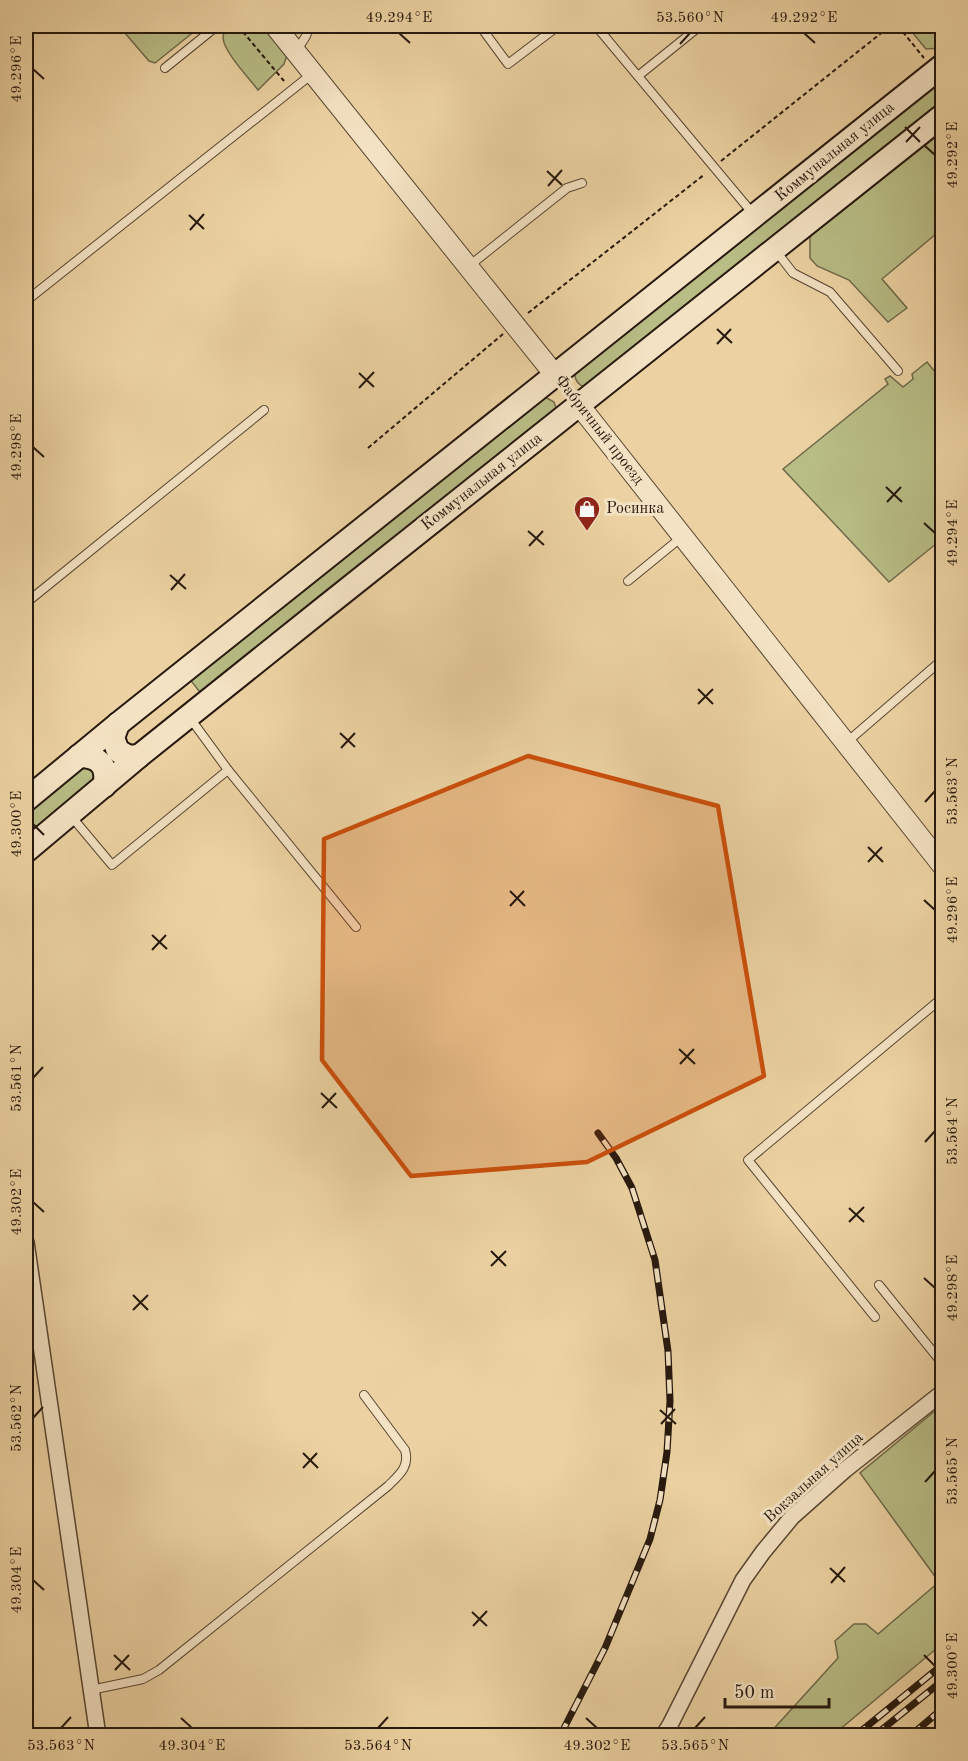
<svg xmlns="http://www.w3.org/2000/svg" width="968" height="1761" font-family="'Old Standard TT',serif">
  <style>
    .green { fill: #b8bc85; stroke: #6f6a4a; stroke-width: 1.5 }
    .lines { fill: none; stroke-linecap: round; stroke-linejoin: round }
    .service-casing { stroke: #584633; stroke-width: 10 }
    .minor-casing { stroke: #584633; stroke-width: 18 }
    .tertiary-casing { stroke: #584633; stroke-width: 22 }
    .secondary-casing { stroke: #26180e; stroke-width: 26 }
    .path { stroke: #26180e; stroke-width: 2; stroke-dasharray: 4.5 3; stroke-linecap: butt }
    .service { stroke: #f3e2c3; stroke-width: 8 }
    .minor { stroke: #f3e2c3; stroke-width: 15 }
    .tertiary { stroke: #f3e2c3; stroke-width: 20 }
    .secondary { stroke: #f3e2c3; stroke-width: 22 }
    .rail-casing { stroke: #26180e; stroke-width: 7 }
    .rail { stroke: #f3e2c3; stroke-width: 4.5; stroke-dasharray: 14; stroke-linecap: butt }
    .marked { fill: #cb4f0c; fill-opacity: 0.2; stroke: #cb4f0c; stroke-width: 4.5; stroke-linejoin: round }
    .ticks { fill: none; stroke: #26180e; stroke-width: 2 }
    .labels { text-anchor: middle; dominant-baseline: central; stroke-width: 6; stroke-linejoin: round; paint-order: stroke }
    .street-label { font-size: 16px; fill: #26180e; stroke: #f3e2c3 }
    .poi-label { font-size: 16px; fill: #26180e; stroke: #f3e2c3; text-anchor: start }
    .neatline { fill: none; stroke: #26180e; stroke-width: 2 }
    .ticks-label { font-size: 15px; text-anchor: middle; fill: #26180e }
  </style>
  <rect width="100%" height="100%" fill="#ecd2a2"/>
  <filter id="stains"><feTurbulence type="fractalNoise" baseFrequency=".00333" numOctaves="4"/><feColorMatrix values="0 0 0 0 .2 0 0 0 0 .09 0 0 0 0 .02 0 0 0 .5 -.17"/></filter>
  <radialGradient id="worn" r=".72"><stop offset=".6" stop-color="#630" stop-opacity="0"/><stop offset="1" stop-color="#630" stop-opacity=".3"/></radialGradient>
  <g class="green">
    <path d="M119 26H201L155 63 149 61Z"/>
    <path d="M229 26H262L287 55 284 64 258 90C249 78 224 52 223 38 223 33 226 29 229 26Z"/>
    <path d="M907 26H942V48L926 49Z"/>
    <path d="M942 76V107L586 388C578 385 574 380 575 372Z"/>
    <path d="M942 138V229L882 279 907 308 888 322 849 280 817 266 810 258V236L933 139Z"/>
    <path d="M927 362 935 372 942 366V539L889 582 783 469 888 384 885 379 890 376 903 387 913 379 912 374Z"/>
    <path d="M545 397 554 402 557 411 203 696 188 677Z"/>
    <path d="M89 763 97 780 26 840V807Z"/>
    <path d="M942 1405V1644L833 1735H768L838 1658 835 1641 854 1624H866L878 1634 939 1582 860 1473Z"/>
  </g>
  <g class="lines">
    <g class="service-casing">
      <g id="service">
        <path d="M480 26 508 64 558 26"/>
        <path d="M596 26 754 215"/>
        <path d="M297 50 306 36 310 26"/>
        <path d="M165 68 217 26"/>
        <path d="M638 76 700 26"/>
        <path d="M776 251 793 273 830 292 898 371"/>
        <path d="M469 266 567 188 582 183"/>
        <path d="M26 285 33 295"/>
        <path d="M26 301 312 74"/>
        <path d="M628 581 683 536"/>
        <path d="M26 603 264 410"/>
        <path d="M190 718 228 770 356 927"/>
        <path d="M847 742 942 660"/>
        <path d="M71 816 112 865 228 770"/>
        <path d="M879 1285 942 1363"/>
        <path d="M875 1317 748 1160 942 998"/>
        <path d="M91 1690 143 1679 159 1670 388 1486C399 1475 410 1467 405 1450L364 1395"/>
      </g>
    </g>
    <g class="minor-casing">
      <g id="minor">
        <path d="M26 1242 98 1736"/>
        <path d="M663 1736 670 1725 743 1580 763 1552 792 1517 846 1469 942 1393"/>
      </g>
    </g>
    <g class="tertiary-casing">
      <g id="tertiary">
        <path d="M275 26 555 375"/>
        <path d="M579 405 942 865"/>
      </g>
    </g>
    <g class="secondary-casing">
      <g id="secondary">
        <path d="M118 724 113 738 118 751 129 757 139 756"/>
        <path d="M79 756C99 756 109 766 104 786"/>
        <path d="M26 800 118 724 942 66"/>
        <path d="M26 851 139 756 325 607 942 116"/>
      </g>
    </g>
    <g class="path">
      <path d="M238 26 284 81"/>
      <path d="M898 26 924 58"/>
      <path d="M721 161 890 26"/>
      <path d="M528 313 705 174"/>
      <path d="M368 448 503 334"/>
    </g>
    <use href="#service" class="service"/>
    <use href="#minor" class="minor"/>
    <use href="#tertiary" class="tertiary"/>
    <use href="#secondary" class="secondary"/>
    <g class="rail-casing">
      <g id="rail">
        <path d="M560 1736 605 1648 650 1539 660 1500 667 1452 670 1401 668 1351 655 1260 632 1188 616 1158 598 1133"/>
        <path d="M855 1736 942 1665"/>
        <path d="M874 1736 942 1681"/>
        <path d="M910 1736 942 1709"/>
      </g>
    </g>
    <use href="#rail" class="rail"/>
  </g>
  <path class="marked" d="M528 756 718 806 764 1076 587 1162 411 1176 322 1060 324 839Z"/>
  <path class="ticks" d="M399 33 410 43M804 33 815 43M680 44 690 33M33 69 44 79M905 127 920 142M906 142 920 127M924 145 935 155M547 171 562 185M548 186 562 170M189 215 204 229M190 230 204 214M717 329 732 343M717 344 731 329M359 373 374 387M359 388 374 372M33 447 44 457M886 487 902 502M887 502 901 487M924 523 935 533M528 531 544 545M529 546 543 531M170 575 186 589M171 590 185 574M698 689 713 704M698 704 713 689M340 733 355 747M341 748 355 733M925 802 935 791M33 824 44 835M868 847 883 862M868 862 882 847M510 891 525 906M924 900 935 910M510 906 524 891M152 935 167 949M152 950 166 935M679 1049 695 1064M680 1064 694 1049M33 1078 43 1067M321 1093 337 1108M322 1108 336 1093M925 1142 935 1131M33 1202 44 1212M849 1208 864 1222M849 1222 864 1207M491 1251 506 1266M491 1266 506 1251M924 1278 935 1288M133 1295 148 1310M133 1310 148 1295M660 1410 676 1424M33 1418 43 1407M661 1424 675 1409M303 1453 318 1468M303 1468 317 1453M925 1482 935 1471M830 1568 845 1582M33 1580 44 1590M831 1583 845 1567M472 1612 487 1626M473 1626 487 1611M114 1655 130 1670M924 1655 935 1666M115 1670 129 1655M181 1718 192 1728M586 1718 597 1728M61 1728 71 1717M378 1728 388 1717M695 1728 705 1717"/>
  <defs>
    <g id="shop-pin" transform="scale(1.35)"><path d="M0 17L-7.5 6A9.5 9.5 0 1 1 7.5 6Z" fill="#8f2418" stroke="#f3e2c3"/><path d="M-5-2.5h2.3a2.7 3.5 0 0 1 5.4 0H5L5.5 6h-11ZM-1.5-2.5h3a1.5 2.3 0 0 0-3 0Z" fill="#fff"/></g>
  </defs>
  <g fill-rule="evenodd">
    <use href="#shop-pin" x="587" y="509"/>
  </g>
  <g class="labels">
    <g class="street-label">
      <text transform="translate(835 152) rotate(-39)">Коммунальная улица</text>
      <text transform="translate(599 430) rotate(52)">Фабричный проезд</text>
      <text transform="translate(482 482) rotate(-38)">Коммунальная улица</text>
      <text transform="translate(814 1478) rotate(-42)">Вокзальная улица</text>
    </g>
    <g class="poi-label">
      <text x="606" y="509">Росинка</text>
    </g>
  </g>
  <rect width="968" height="1761" fill="none" stroke="#ecd2a2" stroke-width="66"/>
  <path d="M725 1698v9h104v-9" fill="none" stroke="#26180e" stroke-width="3"/>
  <text x="734" y="1698" font-size="18" fill="#26180e" stroke="#f3e2c3" stroke-width="4.5" paint-order="stroke">50 m</text>
  <rect x="33" y="33" width="902" height="1695" class="neatline"/>
  <g class="ticks-label">
    <text x="399" y="22">49.294°E</text>
    <text x="690" y="22">53.560°N</text>
    <text x="804" y="22">49.292°E</text>
    <text transform="translate(16 69) rotate(-90)" y="5">49.296°E</text>
    <text transform="translate(952 155) rotate(-90)" y="5">49.292°E</text>
    <text transform="translate(16 447) rotate(-90)" y="5">49.298°E</text>
    <text transform="translate(952 533) rotate(-90)" y="5">49.294°E</text>
    <text transform="translate(952 791) rotate(-90)" y="5">53.563°N</text>
    <text transform="translate(16 824) rotate(-90)" y="5">49.300°E</text>
    <text transform="translate(952 910) rotate(-90)" y="5">49.296°E</text>
    <text transform="translate(16 1078) rotate(-90)" y="5">53.561°N</text>
    <text transform="translate(952 1131) rotate(-90)" y="5">53.564°N</text>
    <text transform="translate(16 1202) rotate(-90)" y="5">49.302°E</text>
    <text transform="translate(952 1288) rotate(-90)" y="5">49.298°E</text>
    <text transform="translate(16 1418) rotate(-90)" y="5">53.562°N</text>
    <text transform="translate(952 1471) rotate(-90)" y="5">53.565°N</text>
    <text transform="translate(16 1580) rotate(-90)" y="5">49.304°E</text>
    <text transform="translate(952 1666) rotate(-90)" y="5">49.300°E</text>
    <text x="61" y="1750">53.563°N</text>
    <text x="192" y="1750">49.304°E</text>
    <text x="378" y="1750">53.564°N</text>
    <text x="597" y="1750">49.302°E</text>
    <text x="695" y="1750">53.565°N</text>
  </g>
  <rect width="100%" height="100%" filter="url(#stains)"/>
  <rect width="100%" height="100%" fill="url(#worn)"/>
</svg>
